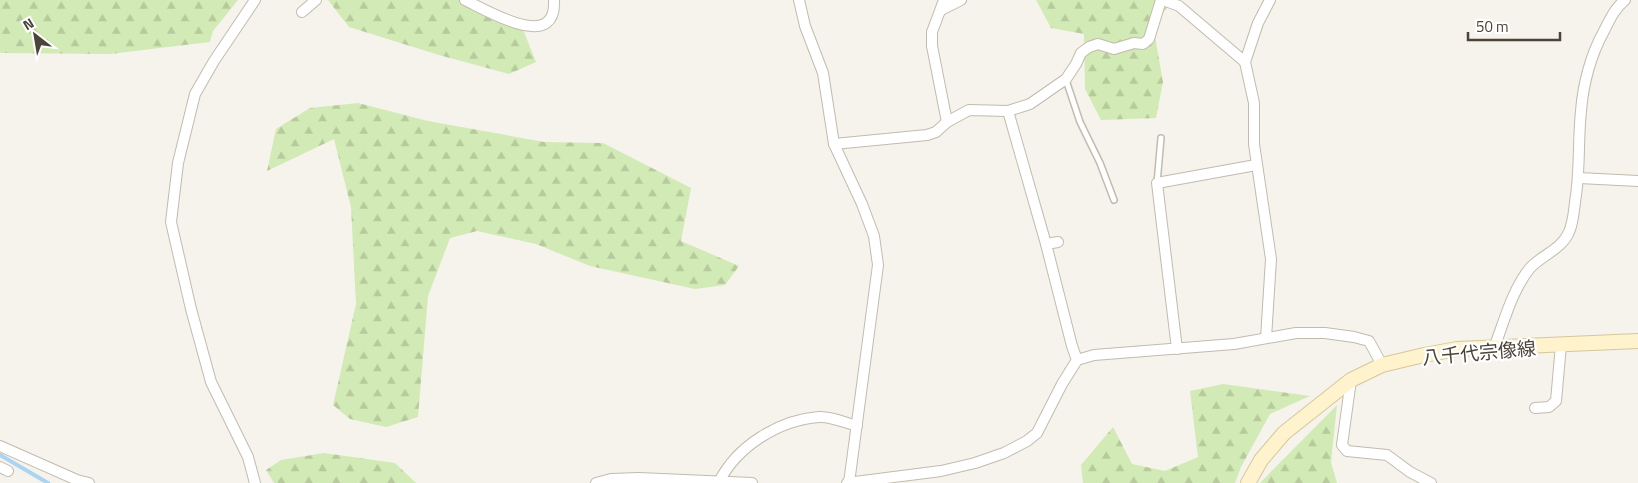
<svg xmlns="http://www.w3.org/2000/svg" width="1638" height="483" font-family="'Titillium Web','Noto Sans JP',sans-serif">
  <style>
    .forest { fill: url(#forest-firs) }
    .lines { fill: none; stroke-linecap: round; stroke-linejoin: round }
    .stream { stroke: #a9d4f2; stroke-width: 4 }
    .service-casing { stroke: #c2bbae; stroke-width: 8 }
    .minor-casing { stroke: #c2bbae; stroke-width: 12 }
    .secondary-casing { stroke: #d6c79b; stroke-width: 16 }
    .service { stroke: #fff; stroke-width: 5 }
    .minor { stroke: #fff; stroke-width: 10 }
    .secondary { stroke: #fff3cd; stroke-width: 14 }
    .labels { text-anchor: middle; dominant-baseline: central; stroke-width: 4.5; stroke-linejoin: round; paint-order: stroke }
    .street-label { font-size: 19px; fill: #4b4439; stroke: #fff }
  </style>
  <defs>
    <pattern id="forest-firs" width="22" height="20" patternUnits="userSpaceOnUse" patternTransform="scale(1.25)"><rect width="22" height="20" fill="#d2eab5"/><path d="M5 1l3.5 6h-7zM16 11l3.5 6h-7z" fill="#b6ca9c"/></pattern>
  </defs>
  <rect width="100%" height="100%" fill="#f6f3ec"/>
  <g class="forest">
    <path d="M0 0H238L213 31 210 42 110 54 0 53Z"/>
    <path d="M328 0H473L520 22 536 62 509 74 439 55 349 27Z"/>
    <path d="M1036 0H1174L1153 25 1163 82 1156 118 1101 120 1085 89 1084 34 1051 28Z"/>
    <path d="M358 103 428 121 544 142 603 143 691 188 681 241 739 266 725 285 695 289 590 266 536 244 477 231 450 238 428 296 418 417 386 427 350 419 333 405 356 304 351 207 334 139 267 171 276 129 310 108Z"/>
    <path d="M1223 384 1310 396 1270 414 1241 467 1235 483H1083L1081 465 1113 427 1132 464 1165 471 1198 457 1190 391Z"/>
    <path d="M1337 405 1331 462 1337 483H1260Z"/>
    <path d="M324 453 395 463 416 483H274L266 470 281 460Z"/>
  </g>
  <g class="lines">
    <path class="stream" d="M0 455 48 483"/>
    <g class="service-casing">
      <g id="service">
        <path d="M1066 80 1080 122 1100 163 1114 200"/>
        <path d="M1157 183 1161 138"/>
      </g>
    </g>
    <g class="minor-casing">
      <g id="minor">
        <path d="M465 0C488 11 557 53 554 0"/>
        <path d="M799 0 805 26 823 73 834 144 862 204 874 236 878 265 849 483"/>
        <path d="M944 0 932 32V46L947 122"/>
        <path d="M1163 0 1179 6 1245 62"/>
        <path d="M941 10 961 0"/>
        <path d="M302 12 316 0"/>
        <path d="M1008 111 1046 244 1072 346 1077 360"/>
        <path d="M834 144 927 135 936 132 947 122 969 110 1008 111 1030 104 1066 79 1076 64 1081 53 1089 47 1098 44 1114 49 1134 43 1143 44 1149 39 1161 0"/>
        <path d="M1579 178 1638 181"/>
        <path d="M1046 244 1058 242"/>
        <path d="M1266 338 1271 259 1254 144V103L1245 62 1258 23 1270 0"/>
        <path d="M1494 348C1504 322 1512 290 1530 268 1542 255 1562 249 1569 232 1574 221 1574 207 1576 195 1580 167 1578 139 1581 111 1583 84 1591 54 1604 31 1610 19 1615 8 1625 0"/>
        <path d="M1177 349 1157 183 1256 165"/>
        <path d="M1351 380 1342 445 1347 451 1387 455 1410 472 1431 483"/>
        <path d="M1535 408 1549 407 1556 401 1561 345"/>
        <path d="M0 446 77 480 89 483"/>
        <path d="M0 467 8 471"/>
        <path d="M719 482C737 446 779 420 819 417 831 416 846 423 857 426"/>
        <path d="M255 483 248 457 211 382 191 309 171 222 178 163 195 94 214 61 255 0"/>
        <path d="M596 483 611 479 639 478 752 483"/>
        <path d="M847 483 941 471 975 463 1004 453 1027 441 1037 433 1062 384 1077 360 1094 355 1234 344 1296 333H1325L1354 337 1369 341 1382 365"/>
      </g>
    </g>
    <g class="secondary-casing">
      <path id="secondary" d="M1248 483 1261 460 1284 433 1351 380 1382 365 1424 355 1457 349 1638 341"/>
    </g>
    <use href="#service" class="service"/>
    <use href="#minor" class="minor"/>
    <use href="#secondary" class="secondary"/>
  </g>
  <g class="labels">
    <g class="street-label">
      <text transform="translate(1479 352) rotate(-5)">八千代宗像線</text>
    </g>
  </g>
  <g transform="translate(35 35) rotate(329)" stroke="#ffffff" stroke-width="4" paint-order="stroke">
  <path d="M0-4L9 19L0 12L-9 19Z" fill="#4b4439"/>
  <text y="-8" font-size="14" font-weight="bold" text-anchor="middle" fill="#4b4439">N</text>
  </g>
  <path d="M1468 32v8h92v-8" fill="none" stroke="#4b4439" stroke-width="2.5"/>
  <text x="1476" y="32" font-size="15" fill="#4b4439" stroke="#ffffff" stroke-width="4" paint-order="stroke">50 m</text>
</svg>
